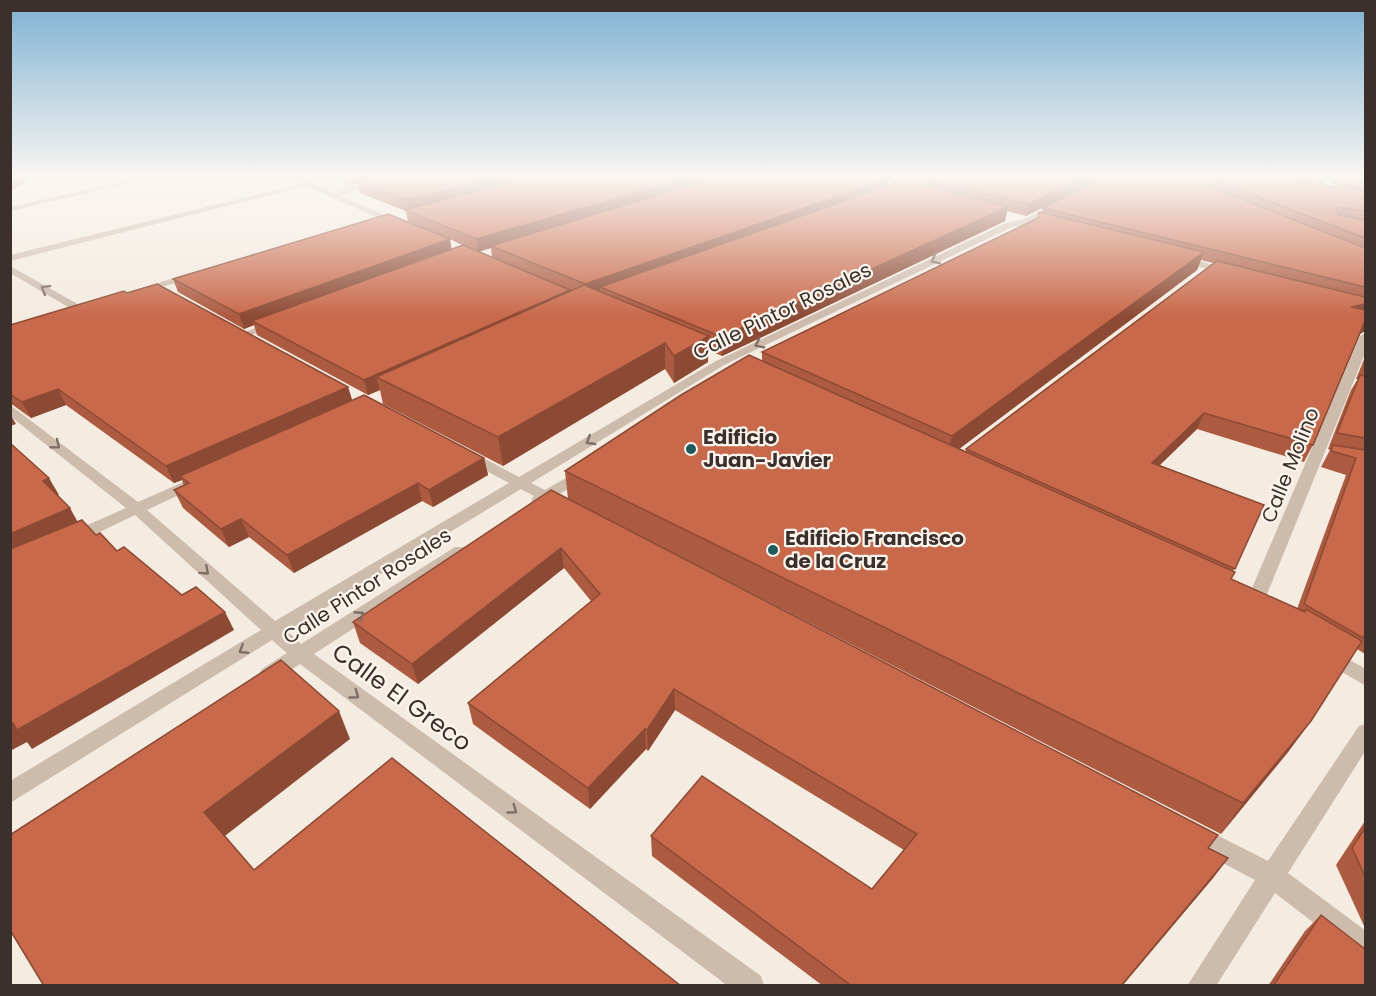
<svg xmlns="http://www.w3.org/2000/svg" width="1376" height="996" font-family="Poppins,sans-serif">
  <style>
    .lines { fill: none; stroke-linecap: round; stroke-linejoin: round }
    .minor { fill: #cdbbac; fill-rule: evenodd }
    .wall { fill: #ac5a40; fill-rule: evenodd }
    .shaded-wall { fill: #8c4a34 }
    .building { fill: #c8694b; stroke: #8c4a34; stroke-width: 1.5 }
    .oneway { stroke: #7d6f65 }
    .poi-dot { fill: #1f5a5e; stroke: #fbf5ee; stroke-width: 2 }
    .labels { text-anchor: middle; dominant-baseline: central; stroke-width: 4.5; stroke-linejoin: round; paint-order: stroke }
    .street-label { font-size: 20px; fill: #3b302b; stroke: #fbf5ee }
    .poi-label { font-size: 20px; font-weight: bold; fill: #3b302b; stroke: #fbf5ee; text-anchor: start }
    .near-street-label { font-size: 24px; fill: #3b302b; stroke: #fbf5ee }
  </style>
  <rect width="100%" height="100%" fill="#f4ebe1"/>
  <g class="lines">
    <g class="minor">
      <path d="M143 177H157L10 211V207Z"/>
      <path d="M288 177H298L335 193 380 177H391L341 196 402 223 395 225 306 186 10 261V255L300 184Z"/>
      <path d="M1052 205 1059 207 1030 223 1012 227 724 365 531 483 545 490 578 471H588L590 474 588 477 556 496 568 504 565 507 560 509 546 502 534 503 531 500 534 496 521 489 287 631 301 644 455 547H467L469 551 467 555 314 654 761 976 764 986H728L300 664C288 671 276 684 262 679L259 674 262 669 287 653 272 640 10 803V781L261 630 135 515 79 542H67L65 538 67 534 126 508 10 416V405L138 502 188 480H198L200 483 198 486 147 510 275 621 509 483 464 459 462 456 464 453H474L519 477 716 361 1006 223 1024 219Z"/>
      <path d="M1180 256 1229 269 1231 271 1226 274 1177 261V257Z"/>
      <path d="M10 266 83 307 84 309 75 311 10 273Z"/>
      <path d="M193 272 196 273V277L141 293 136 290Z"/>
      <path d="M275 320 280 323 279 325 243 338 238 335Z"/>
      <path d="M1366 333V351L1261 609 1258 613 1252 615 1246 613 1243 609 1360 336Z"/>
      <path d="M1330 649 1366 669V686L1323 661 1321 656 1323 651Z"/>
      <path d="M1366 724V750L1288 873 1366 931V960L1357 956 1275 893 1216 986H1187L1255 880 1187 844 1183 836 1187 828 1195 825 1203 828 1268 861 1359 726Z"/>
    </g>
  </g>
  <g class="wall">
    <path d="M329 177H1103L1026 216 1007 211 1005 221 722 356 708 350V362L674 383 665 369 503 466 383 404 380 390 368 395 257 335 254 325 244 329 178 292 173 279 408 221 406 211 360 193 358 183 352 185ZM918 179 917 183 910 181ZM888 181 896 183 887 186ZM450 239 462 245 451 249ZM491 248 492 257 479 251Z"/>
    <path d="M1105 177H1365V331L1360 334 1313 445 1304 462 1197 429 1160 465 1264 505 1233 571 1231 579 1297 609 1346 475 1321 467 1330 450 1328 449 1351 390 1358 379H1356L1365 357V654L1357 649 1311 721 1288 752 1221 834 568 499 565 471 762 361V352L1037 218 1039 212 1042 213 1043 208ZM1327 179 1338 187 1324 185ZM1201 260 1213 263 966 449V452L959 449 1197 270Z"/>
    <path d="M10 325 348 387 352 400 484 458 488 475 433 507 422 501 294 573 249 537 229 547 183 508 174 490 184 486 182 480 174 483 66 405 31 418 10 403Z"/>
    <path d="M551 490 1209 848 1228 858 1213 878 1122 986H823L652 856 651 836 872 889 904 850 675 710 648 751 646 749 590 809 473 724 468 703 591 601 564 568 418 684 360 643 353 622Z"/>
    <path d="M1365 821V928L1336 865Z"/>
    <path d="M1321 915 1365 986H1268L1305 931Z"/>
  </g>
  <g class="shaded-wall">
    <path d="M10 177H25L27 182 10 191Z"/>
    <path d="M350 177H372L363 178 364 180 352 185Z"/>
    <path d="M499 177H542L409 212 407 200Z"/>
    <path d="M690 177H725L491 246V248L478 252 476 239Z"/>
    <path d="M901 177H926L918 178V179L900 184Z"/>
    <path d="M1085 177H1103L1026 216 1029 204Z"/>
    <path d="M888 179 887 189 600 287V292L586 298 585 284Z"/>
    <path d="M1008 207 1005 221 722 356V337Z"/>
    <path d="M450 239 452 252 252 321 254 325 244 329 239 314Z"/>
    <path d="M1204 252 1197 270 947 458 952 436Z"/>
    <path d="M570 290 571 304 376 377 380 390 368 395 364 380Z"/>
    <path d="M1365 304V316L1351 307Z"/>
    <path d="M1365 321V331L1358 335Z"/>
    <path d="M709 336 708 362 674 383V356Z"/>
    <path d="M665 343V369L503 466 498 437Z"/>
    <path d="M348 387 353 403 180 476 182 480 174 483 166 466Z"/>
    <path d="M58 389 66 405 31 418 22 402Z"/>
    <path d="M1204 413 1197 429 1145 479 1152 463Z"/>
    <path d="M10 414 16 424 10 426Z"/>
    <path d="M484 458 488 475 433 507 429 490Z"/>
    <path d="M49 478 59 495 53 498 43 481Z"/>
    <path d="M418 483 422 501 294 573 287 555Z"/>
    <path d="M70 508 80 526 10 557V534Z"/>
    <path d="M241 519 249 537 229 547 221 529Z"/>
    <path d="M561 548 564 568 418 684 412 664Z"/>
    <path d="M225 612 234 630 32 749 27 742 10 751V724Z"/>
    <path d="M674 689 675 710 648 751 647 730Z"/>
    <path d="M339 711 350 739 221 839 204 812Z"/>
    <path d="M1311 721 1288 752 1221 834 1243 803Z"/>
    <path d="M645 729 646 749 590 809 588 788Z"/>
    <path d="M1228 858 1213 878 1122 986H1121Z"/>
  </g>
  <g class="building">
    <path d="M366 177H499L407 200 358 182 368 180 363 178Z"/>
    <path d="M531 177H690L476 239 405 210Z"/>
    <path d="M718 177H884L888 179 585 284 491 246Z"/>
    <path d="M919 177H1085L1029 204 918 178Z"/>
    <path d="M1105 177H1185L1365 248V287L1043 208Z"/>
    <path d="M1207 177H1256L1365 190V211L1340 207 1337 209 1338 215 1365 220V238Z"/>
    <path d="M1346 177H1365V182L1349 179Z"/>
    <path d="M904 180 1008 207 722 337 600 287Z"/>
    <path d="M1039 212 1204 252 952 436 762 352 1038 218Z"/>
    <path d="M388 214 450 239 239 314 173 279Z"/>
    <path d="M463 245 570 290 364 380 252 321Z"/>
    <path d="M1217 261 1365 297V304L1351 307 1365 310V321L1313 445 1204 413 1152 463 1264 505 1235 569 966 449Z"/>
    <path d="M157 284 348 387 166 466 58 389 22 402 10 394V325L124 291 127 293Z"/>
    <path d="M584 285 709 336 674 356 665 343 498 437 376 377Z"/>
    <path d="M749 355 1235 572 1231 579 1305 612 1306 609 1362 641 1311 721 1243 803 565 471 681 395Z"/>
    <path d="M1360 375 1365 376V438L1337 433Z"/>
    <path d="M364 395 484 458 429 490 418 483 287 555 241 519 221 529 174 490 189 483 180 476Z"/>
    <path d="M10 443 49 478 43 481 70 508 10 534Z"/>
    <path d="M1333 445 1365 450V634L1363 638 1304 604 1356 458 1331 451Z"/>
    <path d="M551 490 1218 835 1208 848 1228 858 1121 986H852L651 836 702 776 872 889 917 834 674 689 647 730 645 729 588 788 468 703 600 594 561 548 412 664 353 622Z"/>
    <path d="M82 520 96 535 100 533 117 551 124 547 182 595 196 587 225 612 17 730 13 723 10 724V549Z"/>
    <path d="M281 660 339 711 204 812 254 870 392 758 681 986H44L10 930V835Z"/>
    <path d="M1365 828V876L1352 848Z"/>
    <path d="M1321 915 1365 949V986H1273Z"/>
  </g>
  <defs><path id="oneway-chevron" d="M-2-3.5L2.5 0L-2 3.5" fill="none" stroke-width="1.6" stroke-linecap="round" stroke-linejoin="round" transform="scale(1.5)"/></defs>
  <g class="oneway">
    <use href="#oneway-chevron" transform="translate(935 260) rotate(154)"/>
    <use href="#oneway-chevron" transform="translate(45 289) rotate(-150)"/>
    <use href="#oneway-chevron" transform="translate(759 344) rotate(154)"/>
    <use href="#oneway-chevron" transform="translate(590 441) rotate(149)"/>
    <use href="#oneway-chevron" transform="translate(56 445) rotate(39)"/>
    <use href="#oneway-chevron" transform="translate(205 571) rotate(42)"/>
    <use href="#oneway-chevron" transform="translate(360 615) rotate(-33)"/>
    <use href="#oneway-chevron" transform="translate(243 650) rotate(148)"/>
    <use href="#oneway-chevron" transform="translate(355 695) rotate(36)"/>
    <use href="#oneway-chevron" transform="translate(513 810) rotate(36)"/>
  </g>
  <linearGradient id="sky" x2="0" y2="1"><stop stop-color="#7eb2d2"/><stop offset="0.56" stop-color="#faf6f2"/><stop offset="1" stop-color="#faf6f2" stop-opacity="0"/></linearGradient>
  <rect width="1376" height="317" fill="url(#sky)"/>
  <g class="poi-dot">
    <circle cx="691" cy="449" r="6"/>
    <circle cx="773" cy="550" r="6"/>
  </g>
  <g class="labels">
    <g class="street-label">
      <text transform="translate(782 311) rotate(-26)">Calle Pintor Rosales</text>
      <text transform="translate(1290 465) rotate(-68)">Calle Molino</text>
      <text transform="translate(367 586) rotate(-33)">Calle Pintor Rosales</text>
    </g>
    <g class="poi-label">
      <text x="703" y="437">Edificio<tspan x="703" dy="23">Juan-Javier</tspan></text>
      <text x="785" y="538">Edificio Francisco<tspan x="785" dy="23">de la Cruz</tspan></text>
    </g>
    <g class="near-street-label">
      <text transform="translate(402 697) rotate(36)">Calle El Greco</text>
    </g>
  </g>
  <rect width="1376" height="996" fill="none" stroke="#3b302b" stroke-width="24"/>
</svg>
